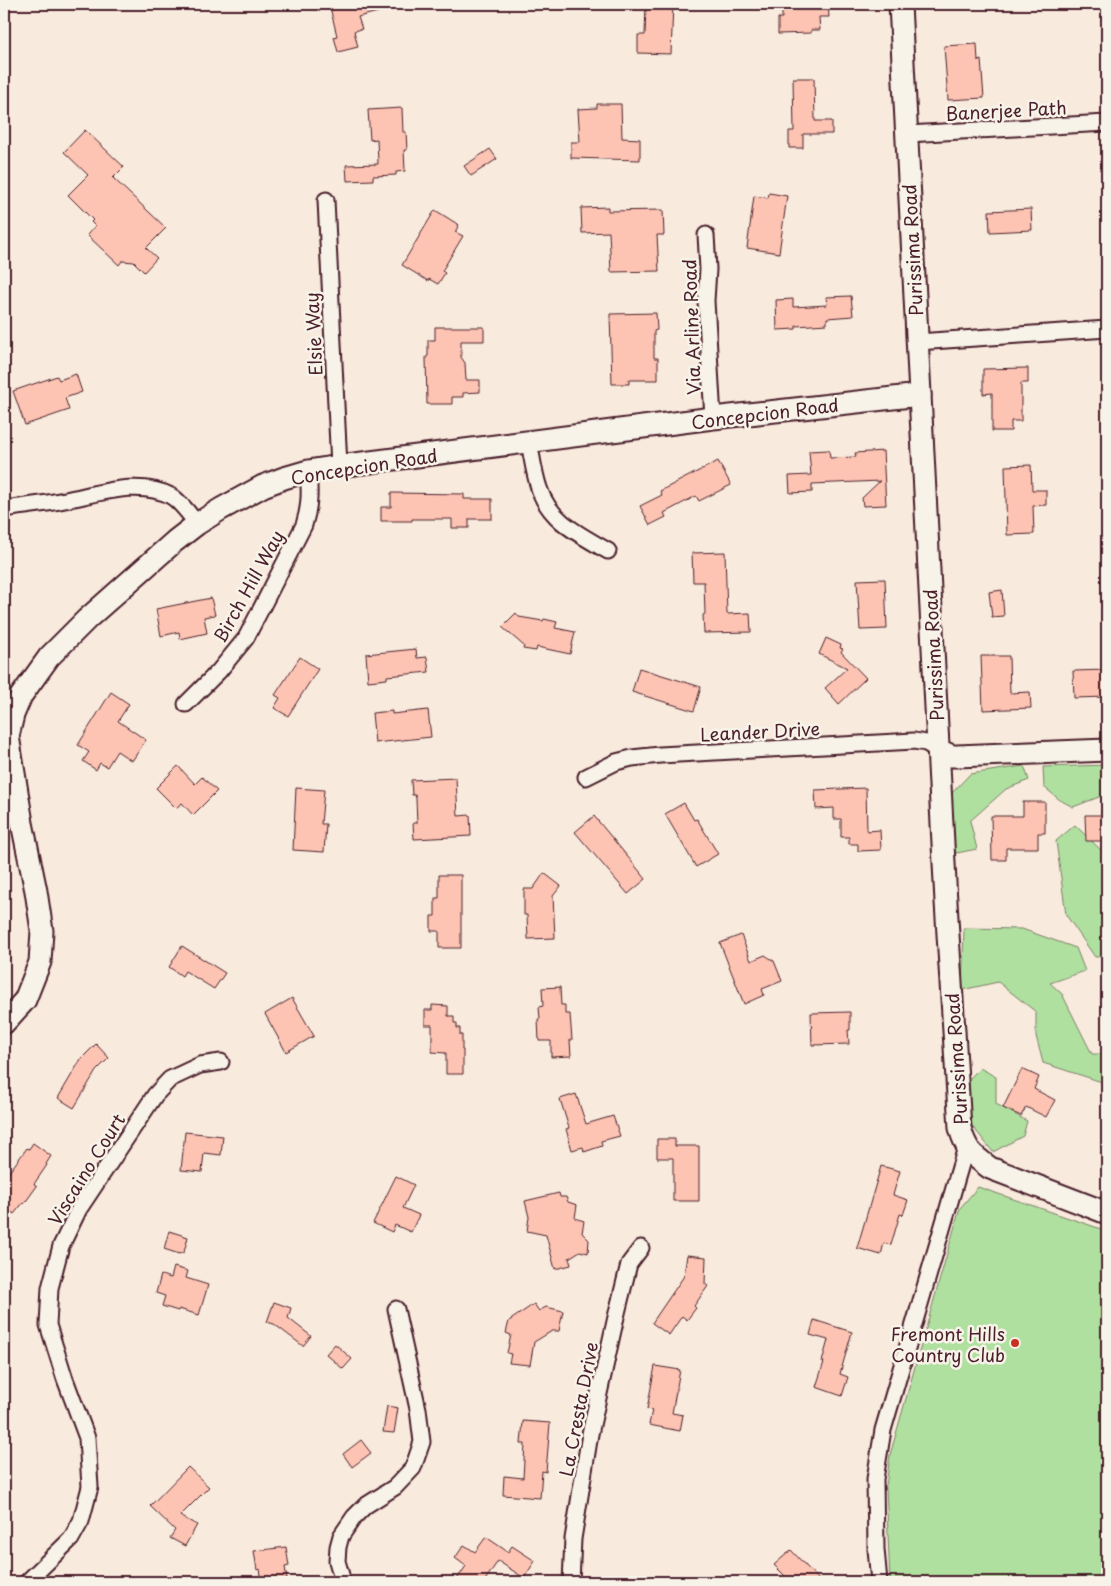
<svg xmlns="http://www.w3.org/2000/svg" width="1111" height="1586" font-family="'Playpen Sans',sans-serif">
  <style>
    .green { fill: #afe0a0; stroke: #7c8066 }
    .building { fill: #fdc4b3; stroke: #4a1f2b }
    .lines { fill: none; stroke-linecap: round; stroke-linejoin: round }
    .street-casing { stroke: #4a1f2b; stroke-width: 19 }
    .secondary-casing { stroke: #4a1f2b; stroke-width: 25 }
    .street { stroke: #f7f3e8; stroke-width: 15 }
    .secondary { stroke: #f7f3e8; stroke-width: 21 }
    .poi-dot { fill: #c8321e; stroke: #f7f3e8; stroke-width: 2 }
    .labels { text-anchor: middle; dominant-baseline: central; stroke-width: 5; stroke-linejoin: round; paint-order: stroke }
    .street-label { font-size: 18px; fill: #4a1f2b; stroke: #f7f3e8 }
    .poi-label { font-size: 18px; fill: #4a1f2b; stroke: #f7f3e8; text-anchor: end }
  </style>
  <rect width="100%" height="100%" fill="#f8eadd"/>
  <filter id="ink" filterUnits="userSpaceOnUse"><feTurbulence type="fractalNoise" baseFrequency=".02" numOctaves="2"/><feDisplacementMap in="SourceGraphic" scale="10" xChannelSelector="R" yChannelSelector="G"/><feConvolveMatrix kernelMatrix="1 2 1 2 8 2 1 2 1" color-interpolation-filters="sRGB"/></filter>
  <g filter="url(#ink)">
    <g class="green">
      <path d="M1107 765V794L1073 807 1060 800 1044 787 1043 767Z"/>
      <path d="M1024 766 1029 780 1006 789 970 821 977 849 957 853 948 844 952 793 970 774Z"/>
      <path d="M1075 825 1105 854 1107 864V956L1095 957 1066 915 1056 841Z"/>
      <path d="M964 928 1022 929 1076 948 1085 971 1050 983 1062 994 1092 1054H1107V1085L1105 1083 1043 1063 1036 1036V1012L998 982 962 990Z"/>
      <path d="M980 1068 996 1077V1104L1027 1121 1023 1136 993 1152 969 1122 967 1081Z"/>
      <path d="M978 1187 1107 1231V1582H890L886 1486 890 1455 960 1208Z"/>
    </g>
    <g class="building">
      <path d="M340 4H393L394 8 358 17 362 29 354 31 358 47 338 52 334 37 337 36 330 7Z"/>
      <path d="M646 4H673L671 54 638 53V35H645Z"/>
      <path d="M813 4H828L829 17H819L820 30H811V33L778 34V18H782V6L813 5Z"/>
      <path d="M977 44 978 61 981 60 984 98 948 100 944 46Z"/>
      <path d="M793 78H814L815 121H832V134H803V148H789V131H794Z"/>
      <path d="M597 104H621L622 138 640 139V160L571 158V142H580L578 109 597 108Z"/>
      <path d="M402 108 403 132H406L407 150H404L405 171 396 172V175L373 176V180L347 181 346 165 378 164 377 139 370 140 368 110Z"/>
      <path d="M85 130 124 167 113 178 166 228 146 248 157 258 144 272 134 262 122 261 119 265 87 235 95 226 91 222 93 220 68 195 88 175 64 152Z"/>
      <path d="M490 149 497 159 471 176 464 166Z"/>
      <path d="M769 193 787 196 779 253 747 248 754 196 768 198Z"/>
      <path d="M608 207V211L663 210 664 235H657L659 271 611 272 609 232 582 233 581 208Z"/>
      <path d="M1031 209 1032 230 990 232 989 211Z"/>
      <path d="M435 210 459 225 455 232 463 236 442 271 445 273 438 284 429 279 428 281 402 265Z"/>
      <path d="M851 296 853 316 827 318V324L796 326V329L777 330 776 300 793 299V307L827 305 826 297Z"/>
      <path d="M656 313 657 330 654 331V358H658V380H629V384H612L610 314Z"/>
      <path d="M435 327H484V341H461V357L465 363 466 380H480V392L463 393V397H452V404H427L426 357 428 356V340H435Z"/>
      <path d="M1028 368V383H1021V421H1011V431H992V393L983 394V369Z"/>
      <path d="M76 374 82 392 65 398 69 410 25 425 13 391 57 376 59 380Z"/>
      <path d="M829 450 830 458 856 457 855 453 883 451 886 505 863 506 862 498 880 481 812 484V492L790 493 789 476 811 475 809 451Z"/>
      <path d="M718 461 731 485 699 501 696 496 664 513 666 517 650 525 640 506 662 495 660 491Z"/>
      <path d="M1031 465 1032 490H1046V505L1033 506 1034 534 1007 535 1005 466Z"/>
      <path d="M391 493 464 494V499H492V519H469V528H452V519H412V521H381V507H391Z"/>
      <path d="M725 552 727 614 750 613 751 632 704 633 703 615 705 614 704 582H693L692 553Z"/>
      <path d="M885 579 887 629 860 630 857 580Z"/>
      <path d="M1002 590 1004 616 992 617 989 592Z"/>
      <path d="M211 598 215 615 204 617 207 633 180 639 179 632 161 636 156 609Z"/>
      <path d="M516 613 519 617 543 621 544 619 557 622 555 628 575 632 570 654 537 647 536 651 523 649 524 646 502 627Z"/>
      <path d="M826 638 841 645 840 648 843 649 841 652 866 678 839 704 825 688 847 668 819 654Z"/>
      <path d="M416 649 417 658 427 657 429 672 387 676V679L368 681 366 654Z"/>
      <path d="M981 656H1009L1010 693 1030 692 1031 708 983 710Z"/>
      <path d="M300 657 318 669 288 716 274 708 280 698 275 695Z"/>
      <path d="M639 668 701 687 694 711 632 692Z"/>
      <path d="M1107 670V697L1074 698 1073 671Z"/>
      <path d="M111 692 129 704 118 721 146 740 132 761 117 751 107 767 100 763 96 770 83 761 89 752 78 745Z"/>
      <path d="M428 710 431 737 375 743 372 713 392 711V714Z"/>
      <path d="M178 766 195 784 202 777 217 791 193 815 182 803 176 808 156 788Z"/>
      <path d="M456 778 458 816 470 815 471 836 414 839 413 823H417L416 799 415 795H412L411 780Z"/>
      <path d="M296 788 324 790 321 824H326L324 852 293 850Z"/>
      <path d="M866 788 867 831 880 830 881 850 858 851V844H849V837H841V819H834V808L816 809 815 790Z"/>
      <path d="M1023 802H1045V833H1038V848H1006V860H992L991 816H1023Z"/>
      <path d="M684 803 694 820 697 819 718 854 696 867 665 814Z"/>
      <path d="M1085 815H1107V841H1086Z"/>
      <path d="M594 816 646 879 628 894 575 832Z"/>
      <path d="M544 873 561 886 553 896 555 938 528 939 527 915H524V889H533Z"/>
      <path d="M439 875H461V948H439V931H431V916H435V898H439Z"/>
      <path d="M741 935 751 961 765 955 774 961 782 981 762 989 764 995 744 1004 720 943Z"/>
      <path d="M182 946 225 973 214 989 185 971 182 976 169 967Z"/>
      <path d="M560 987 561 1005H565V1014H570L572 1040H570L571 1056 551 1057V1041H539L538 1019H540L539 1007 543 1006 542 988Z"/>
      <path d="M292 998 314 1036 286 1052 265 1014Z"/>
      <path d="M432 1005 448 1006V1016H454V1023H457V1028H460V1035H462V1050H463V1074H446V1053L432 1052V1025H425V1010H432Z"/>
      <path d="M850 1012V1030H848L849 1044 812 1045 811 1013Z"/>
      <path d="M96 1044 109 1058 96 1071 74 1108 58 1098 81 1059Z"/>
      <path d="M1022 1069 1039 1077 1034 1089 1055 1100 1046 1117 1026 1107 1021 1116 1003 1108Z"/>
      <path d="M576 1094 586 1124 613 1116 620 1136 601 1141 602 1146 584 1152 583 1147 572 1150 566 1129 569 1128 560 1099Z"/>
      <path d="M185 1132 223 1136 221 1155 204 1153 202 1172 181 1170Z"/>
      <path d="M657 1139H675V1146H699V1201H673V1158H657Z"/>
      <path d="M33 1143 51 1156 46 1164 47 1165 34 1184 37 1186 24 1204 23 1203 14 1214 4 1206V1179L27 1148 29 1149Z"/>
      <path d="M881 1166 900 1171 893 1195 908 1200 903 1215 900 1214 891 1245 884 1243 881 1255 857 1248Z"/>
      <path d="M396 1176 414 1185 403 1208 419 1215 411 1232 395 1225 392 1232 373 1223Z"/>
      <path d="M559 1193 560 1197H566L568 1202 577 1205 575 1218 584 1221 582 1233 589 1240 588 1253 580 1251 569 1258 571 1265 555 1269 546 1235 527 1231 529 1217 525 1201Z"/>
      <path d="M169 1231 188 1237 184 1252 179 1254 164 1249Z"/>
      <path d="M687 1255 706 1257 705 1284 708 1286 694 1306 696 1308 687 1320 682 1316 669 1335 652 1323 684 1276Z"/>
      <path d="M174 1267 188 1271 186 1278 208 1285 199 1315 179 1309 178 1311 162 1306 165 1296 156 1293 161 1275 171 1278Z"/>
      <path d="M274 1302 291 1308 288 1318 311 1336 303 1346 274 1324 267 1322Z"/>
      <path d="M534 1304 539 1311 546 1307 563 1311 559 1331H552L534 1342 530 1365 509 1363 511 1354 507 1353 511 1335 506 1333 509 1321Z"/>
      <path d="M814 1320 852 1332 840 1374 848 1377 842 1396 816 1387 824 1362H822L828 1340 810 1335Z"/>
      <path d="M335 1344 352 1359 343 1369 326 1354Z"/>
      <path d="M655 1366 680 1370 672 1413 683 1415 680 1431 649 1425 652 1410 647 1409Z"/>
      <path d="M387 1406 398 1408 394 1433 383 1432Z"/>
      <path d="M523 1421 550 1423 546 1472 542 1471 540 1498 503 1495 504 1476 523 1478 525 1444H521Z"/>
      <path d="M361 1440 371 1453 352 1467 343 1454Z"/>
      <path d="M188 1467 209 1487 180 1516 197 1525 185 1546 170 1538 175 1530 150 1506Z"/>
      <path d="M486 1537 508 1552 512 1546 535 1561 524 1578 498 1561 484 1582H455L466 1566 455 1558 464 1545 475 1552Z"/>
      <path d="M286 1547 289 1566 285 1567 287 1580H284L285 1582H262L260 1569 257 1570 254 1551Z"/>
      <path d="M791 1550 821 1582H791L774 1565Z"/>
    </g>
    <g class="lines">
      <g class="street-casing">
        <g id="street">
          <path d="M907 134 1107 123"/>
          <path d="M326 200 339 466"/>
          <path d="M706 235 708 269 706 301 713 418"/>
          <path d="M917 342 1107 329"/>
          <path d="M529 442C532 457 534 473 539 488 549 521 581 535 608 551"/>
          <path d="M4 509C24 506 45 504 65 500 98 494 139 479 171 496 181 502 190 515 197 524"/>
          <path d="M186 704 219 671 246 638 304 525C310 506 310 491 308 471"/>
          <path d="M586 777 616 762 632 758 660 755 914 741 926 743 938 750"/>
          <path d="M27 1582 71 1539 81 1521 90 1487 87 1438 65 1379 48 1325 50 1288 61 1246 79 1209 155 1095 170 1079 200 1065 221 1062"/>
          <path d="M343 1582 337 1561 338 1547 341 1536 354 1517 365 1506 395 1487 413 1468 422 1442 418 1409 396 1309"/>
          <path d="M571 1582 573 1539 590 1434 616 1317 629 1264 641 1248"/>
          <path d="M879 1582 876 1549 875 1479 883 1430 966 1147"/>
        </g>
      </g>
      <g class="secondary-casing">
        <g id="secondary">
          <path d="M900 4 946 902 960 1128C966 1150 972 1155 990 1168L1107 1213"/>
          <path d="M938 750 952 756H957L1107 750"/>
          <path d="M4 1023 25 1000 40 962 42 931 36 891 22 823 8 736 13 715 21 696 49 657 87 619 175 541 197 524 221 509 263 486 284 478 308 471 339 466 713 418 920 395"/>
        </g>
      </g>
      <use href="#street" class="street"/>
      <use href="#secondary" class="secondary"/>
    </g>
  </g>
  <circle class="poi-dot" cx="1015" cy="1343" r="5"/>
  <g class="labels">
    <g class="street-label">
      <text transform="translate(1006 110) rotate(-3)">Banerjee Path</text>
      <text transform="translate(912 250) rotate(-93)">Purissima Road</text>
      <text transform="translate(691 327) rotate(-92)">Via Arline Road</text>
      <text transform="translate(313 334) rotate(-93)">Elsie Way</text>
      <text transform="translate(765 413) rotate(-7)">Concepcion Road</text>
      <text transform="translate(364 466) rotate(-9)">Concepcion Road</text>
      <text transform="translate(248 586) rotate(-61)">Birch Hill Way</text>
      <text transform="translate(933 655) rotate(-93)">Purissima Road</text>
      <text transform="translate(760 731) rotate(-3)">Leander Drive</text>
      <text transform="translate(956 1059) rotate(-94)">Purissima Road</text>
      <text transform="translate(86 1169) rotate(-58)">Viscaino Court</text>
      <text transform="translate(578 1409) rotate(-79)">La Cresta Drive</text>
    </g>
    <g class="poi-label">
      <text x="1005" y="1333">Fremont Hills<tspan x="1005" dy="21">Country Club</tspan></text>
    </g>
  </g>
  <rect width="1111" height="1586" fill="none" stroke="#f7f3e8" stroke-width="20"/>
  <rect x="10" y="10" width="1091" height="1566" fill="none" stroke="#4a1f2b" stroke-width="2" filter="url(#ink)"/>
</svg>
